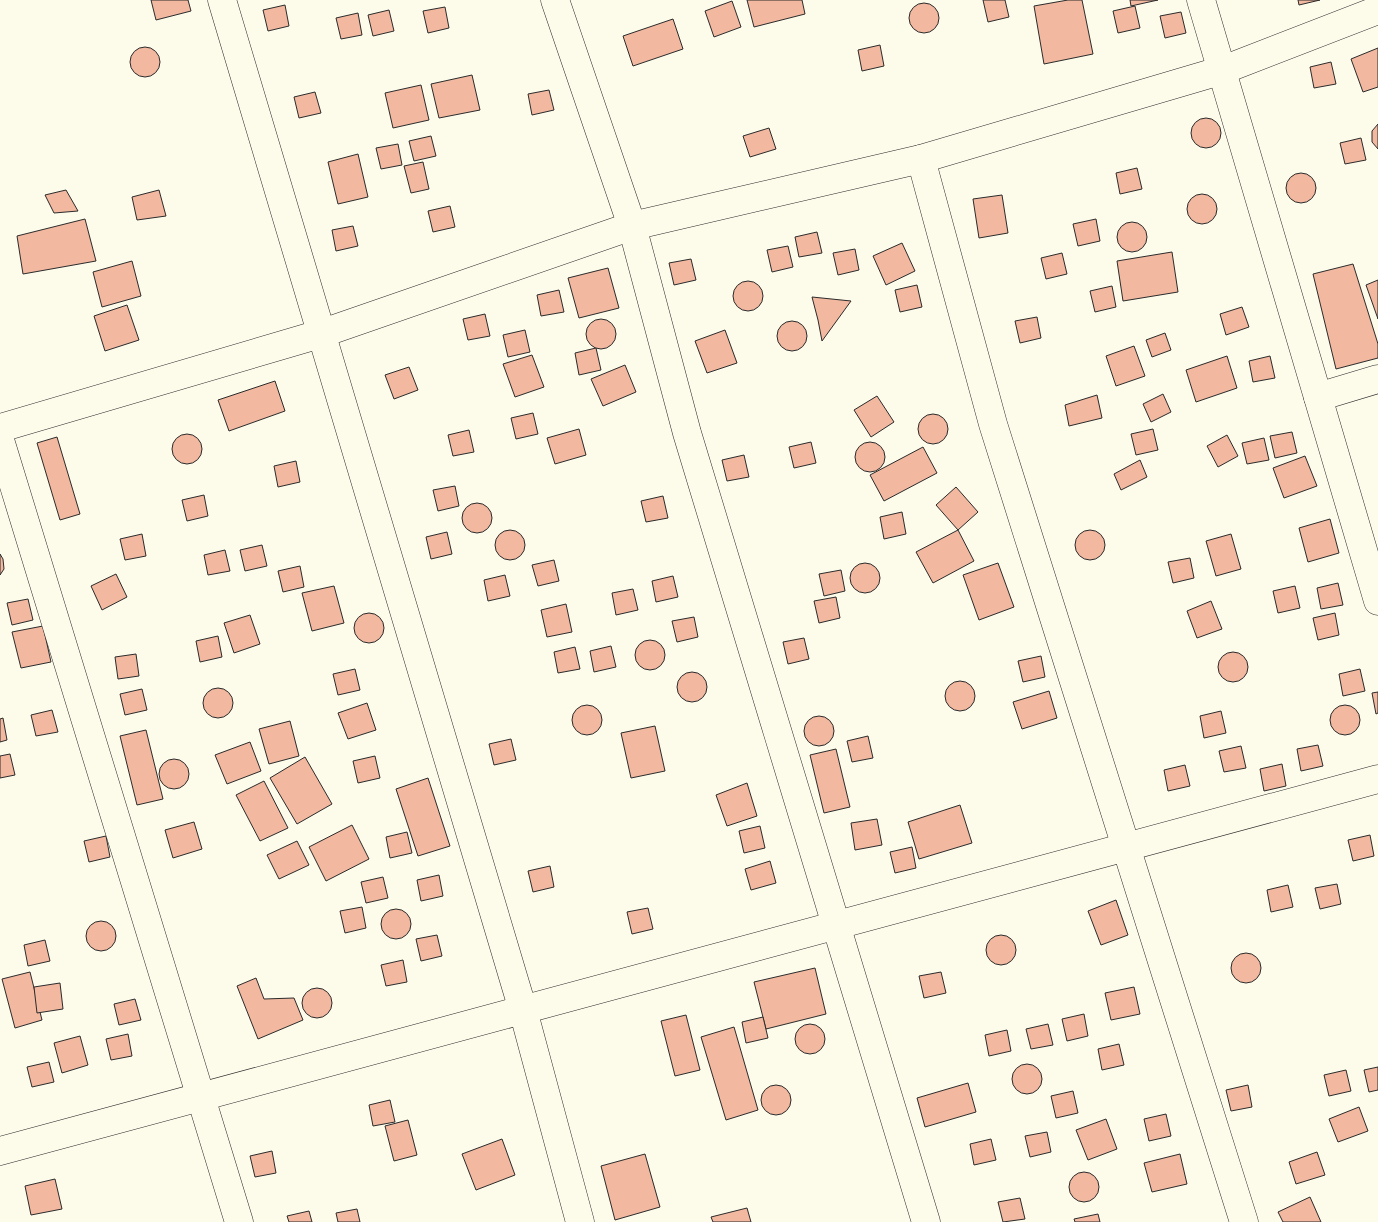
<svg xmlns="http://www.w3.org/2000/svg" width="1378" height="1222" font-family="Montserrat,sans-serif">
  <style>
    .building { fill: #f2b8a0; stroke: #2b2b2b }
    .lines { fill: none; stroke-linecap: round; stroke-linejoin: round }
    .street-casing { stroke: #2b2b2b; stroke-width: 29 }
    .street { stroke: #fdfbea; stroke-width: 28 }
  </style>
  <rect width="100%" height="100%" fill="#fdfbea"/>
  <g class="building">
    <path d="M151 0H188L191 11 156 20Z"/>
    <path d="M747 0H802L805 14 754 27Z"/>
    <path d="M983 0H1005L1009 17 988 22Z"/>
    <path d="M1068 0H1082L1093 54 1044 64 1034 6Z"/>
    <path d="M1130 0H1158L1131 6Z"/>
    <path d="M1298 0H1320L1299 5Z"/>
    <path d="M732 1 741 27 714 37 705 11Z"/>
    <circle cx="924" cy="18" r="15"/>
    <path d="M285 5 289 26 268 31 263 10Z"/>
    <path d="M1135 6 1140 28 1118 33 1113 11Z"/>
    <path d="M445 7 449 28 428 33 423 11Z"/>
    <path d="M389 10 394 31 373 36 368 15Z"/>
    <path d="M1181 12 1186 33 1165 38 1160 16Z"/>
    <path d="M358 13 362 35 341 39 336 18Z"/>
    <path d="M673 19 683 49 633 66 623 36Z"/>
    <path d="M880 45 884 66 862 71 858 50Z"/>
    <circle cx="145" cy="62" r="15"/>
    <path d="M1378 48V87L1363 92 1351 59Z"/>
    <path d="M1331 62 1336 84 1314 88 1310 67Z"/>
    <path d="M472 75 480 110 439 118 431 84Z"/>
    <path d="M421 85 429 120 393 128 385 93Z"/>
    <path d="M549 90 554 110 532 115 528 94Z"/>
    <path d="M315 92 321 113 299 118 294 97Z"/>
    <circle cx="1206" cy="133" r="15"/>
    <path d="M1378 124V149L1372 142V131Z"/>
    <path d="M769 128 776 149 750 157 743 136Z"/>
    <path d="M431 136 436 156 414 161 409 141Z"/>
    <path d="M1361 138 1366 160 1345 164 1340 143Z"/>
    <path d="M398 144 402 165 381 169 376 148Z"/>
    <path d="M358 154 368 197 338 204 328 162Z"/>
    <path d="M423 162 429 189 411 193 404 166Z"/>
    <path d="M1137 168 1142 189 1120 194 1116 173Z"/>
    <circle cx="1301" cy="188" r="15"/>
    <path d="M66 190 78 211 54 213 45 195Z"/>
    <path d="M159 190 166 216 137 220 132 197Z"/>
    <circle cx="1202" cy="209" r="15"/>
    <path d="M1002 195 1008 233 979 238 973 199Z"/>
    <path d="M450 206 455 227 433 232 428 211Z"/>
    <path d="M85 219 96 261 23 274 17 236Z"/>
    <path d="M1096 219 1100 241 1078 246 1073 224Z"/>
    <circle cx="1132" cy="237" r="15"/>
    <path d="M353 226 358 246 336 251 332 230Z"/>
    <path d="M817 232 822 253 799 257 795 237Z"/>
    <path d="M902 243 915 271 886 285 873 256Z"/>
    <path d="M788 246 793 267 772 272 767 250Z"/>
    <path d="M855 249 859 270 838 275 833 253Z"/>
    <path d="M1172 252 1178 292 1123 301 1117 261Z"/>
    <path d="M1062 253 1067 274 1046 279 1041 258Z"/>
    <path d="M691 259 696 280 674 285 669 263Z"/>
    <path d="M132 261 141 296 102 307 93 272Z"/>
    <path d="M1353 264 1378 344V358L1336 369 1313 274Z"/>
    <path d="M608 268 619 308 579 318 568 278Z"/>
    <path d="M1378 280V319L1366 285Z"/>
    <circle cx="748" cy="296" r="15"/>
    <path d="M917 285 922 307 900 312 895 290Z"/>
    <path d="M1112 286 1116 307 1095 312 1090 291Z"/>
    <path d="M559 290 564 312 541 316 537 295Z"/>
    <path d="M812 297 851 301 822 341 818 320Z"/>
    <path d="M127 305 139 340 105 351 94 316Z"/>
    <path d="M1242 307 1249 327 1226 335 1220 314Z"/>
    <path d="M485 314 490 336 468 340 463 319Z"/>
    <path d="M1037 317 1041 338 1020 343 1015 321Z"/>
    <circle cx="601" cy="334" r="15"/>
    <circle cx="792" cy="336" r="15"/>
    <path d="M525 330 530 352 508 357 503 335Z"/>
    <path d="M725 330 737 363 707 373 695 341Z"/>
    <path d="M1165 333 1171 350 1152 357 1146 340Z"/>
    <path d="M1134 346 1145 376 1116 386 1106 356Z"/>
    <path d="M596 348 601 370 579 375 575 353Z"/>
    <path d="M532 355 544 387 515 397 503 364Z"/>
    <path d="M1227 356 1237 388 1196 402 1186 370Z"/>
    <path d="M1270 356 1275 378 1253 382 1249 361Z"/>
    <path d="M625 365 636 392 603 406 591 379Z"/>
    <path d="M409 367 418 390 394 399 385 375Z"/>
    <path d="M275 381 285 411 229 431 218 400Z"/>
    <path d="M1163 394 1171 412 1151 422 1143 404Z"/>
    <path d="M1097 395 1102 418 1069 426 1065 405Z"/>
    <path d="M877 396 894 422 871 437 854 410Z"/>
    <path d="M533 413 538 434 516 439 511 418Z"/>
    <circle cx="933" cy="429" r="15"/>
    <path d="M579 429 586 455 555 464 547 438Z"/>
    <path d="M1153 429 1158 450 1136 455 1131 434Z"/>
    <path d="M469 430 474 452 453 456 448 435Z"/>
    <path d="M1292 432 1297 453 1275 458 1270 436Z"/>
    <circle cx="187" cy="449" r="15"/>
    <path d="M1227 435 1238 456 1218 467 1207 446Z"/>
    <path d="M57 437 80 514 60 520 37 443Z"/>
    <path d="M1264 438 1269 460 1247 464 1242 443Z"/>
    <circle cx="870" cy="457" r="15"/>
    <path d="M811 442 816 463 794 468 789 447Z"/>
    <path d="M923 447 937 473 884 501 870 475Z"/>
    <path d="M744 455 749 477 727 481 722 460Z"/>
    <path d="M1305 456 1317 486 1284 498 1273 468Z"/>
    <path d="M1140 460 1147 477 1121 490 1114 474Z"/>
    <path d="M296 461 300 482 278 487 274 466Z"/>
    <path d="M455 486 459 506 438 511 433 490Z"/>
    <path d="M956 487 978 512 958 530 936 505Z"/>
    <path d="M204 495 208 516 187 521 182 500Z"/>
    <path d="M663 496 668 518 646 522 641 501Z"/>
    <circle cx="477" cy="518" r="15"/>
    <path d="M902 512 906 534 884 539 880 517Z"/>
    <path d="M1330 519 1339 553 1308 562 1299 528Z"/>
    <circle cx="1090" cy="545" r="15"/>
    <circle cx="510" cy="545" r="15"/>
    <path d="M958 530 974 561 933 583 916 552Z"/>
    <path d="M447 532 452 554 431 559 426 537Z"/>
    <path d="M142 534 146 556 125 560 120 539Z"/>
    <path d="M1231 534 1241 569 1216 576 1206 541Z"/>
    <path d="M262 545 267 566 245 571 240 550Z"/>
    <path d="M225 550 230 571 208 575 204 555Z"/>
    <path d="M0 554 3 559 4 569 0 575Z"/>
    <path d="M1190 558 1194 578 1173 583 1168 562Z"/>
    <path d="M554 560 559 581 538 586 532 565Z"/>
    <circle cx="865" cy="578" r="15"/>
    <path d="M998 563 1014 607 979 620 963 575Z"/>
    <path d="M300 566 304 587 283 592 278 571Z"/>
    <path d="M841 570 845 591 824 596 819 574Z"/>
    <path d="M116 574 127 597 102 610 91 586Z"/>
    <path d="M505 575 510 596 488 601 484 580Z"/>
    <path d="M673 576 678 597 656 602 652 581Z"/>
    <path d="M1338 583 1343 605 1321 609 1317 588Z"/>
    <path d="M334 586 344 623 312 631 302 593Z"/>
    <path d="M1295 586 1300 608 1278 613 1273 591Z"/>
    <path d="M633 589 638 610 616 615 612 593Z"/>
    <path d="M836 597 840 618 819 623 814 601Z"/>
    <path d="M28 599 33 620 12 625 7 603Z"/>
    <path d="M1211 601 1222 629 1197 638 1187 611Z"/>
    <path d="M566 604 572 632 547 637 541 610Z"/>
    <circle cx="369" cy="628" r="15"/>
    <path d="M1335 613 1339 635 1318 640 1313 618Z"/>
    <path d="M250 615 260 644 234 653 224 623Z"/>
    <path d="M694 617 698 637 677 642 672 621Z"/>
    <path d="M43 626 51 662 21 668 12 632Z"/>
    <path d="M218 636 222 657 200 662 196 641Z"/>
    <path d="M804 638 809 659 788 664 783 642Z"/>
    <circle cx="650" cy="655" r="15"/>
    <path d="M611 646 616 667 594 672 590 651Z"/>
    <path d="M575 647 580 669 558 673 554 652Z"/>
    <circle cx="1233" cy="667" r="15"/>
    <path d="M136 654 139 676 118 679 115 657Z"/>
    <path d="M1041 656 1045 677 1023 682 1018 661Z"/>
    <path d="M355 669 360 690 338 695 333 674Z"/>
    <path d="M1360 669 1365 691 1343 696 1339 674Z"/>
    <circle cx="692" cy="687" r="15"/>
    <circle cx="960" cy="696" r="15"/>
    <circle cx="218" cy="703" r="15"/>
    <path d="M142 689 147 710 125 715 120 694Z"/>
    <path d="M1049 691 1057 718 1022 729 1013 702Z"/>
    <path d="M1378 692V713L1376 714 1372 693Z"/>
    <path d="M367 703 376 730 348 739 338 713Z"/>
    <circle cx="587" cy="720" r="15"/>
    <circle cx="1345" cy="720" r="15"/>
    <path d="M52 710 58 732 36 736 31 715Z"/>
    <path d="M1221 711 1226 733 1204 738 1200 716Z"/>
    <circle cx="819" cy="731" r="15"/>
    <path d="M3 718 7 740 0 742V719Z"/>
    <path d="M290 721 299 756 269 764 259 729Z"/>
    <path d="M655 726 665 771 631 778 621 733Z"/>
    <path d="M146 730 163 799 137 805 120 736Z"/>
    <path d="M868 736 873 758 852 762 847 741Z"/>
    <path d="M511 739 516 760 494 765 489 744Z"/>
    <path d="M250 742 261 771 227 784 215 755Z"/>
    <path d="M1318 745 1323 766 1301 771 1297 749Z"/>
    <path d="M1241 746 1246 768 1224 772 1219 751Z"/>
    <path d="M836 749 850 807 824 813 810 755Z"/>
    <path d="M10 754 15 775 0 778V756Z"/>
    <path d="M375 756 380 778 358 783 353 761Z"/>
    <path d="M305 757 332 804 297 824 270 778Z"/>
    <circle cx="174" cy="774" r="15"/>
    <path d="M1282 764 1286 786 1264 791 1260 769Z"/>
    <path d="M1185 765 1190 786 1168 791 1164 770Z"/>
    <path d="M428 778 450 846 418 856 396 789Z"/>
    <path d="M264 781 288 828 260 841 236 795Z"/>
    <path d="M747 783 757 816 727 826 716 795Z"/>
    <path d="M960 805 972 843 919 859 908 822Z"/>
    <path d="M877 819 882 845 855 850 851 823Z"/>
    <path d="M194 822 202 849 173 858 165 830Z"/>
    <path d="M352 825 369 859 326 881 309 847Z"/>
    <path d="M760 826 765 848 744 853 739 831Z"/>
    <path d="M407 832 412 853 390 858 386 837Z"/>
    <path d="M1370 835 1374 856 1353 861 1348 840Z"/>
    <path d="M106 836 110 857 89 862 84 841Z"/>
    <path d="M297 841 309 865 279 879 267 855Z"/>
    <path d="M912 847 916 868 895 873 890 852Z"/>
    <path d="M770 861 776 883 751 890 745 869Z"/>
    <path d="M550 866 554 887 533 892 528 871Z"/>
    <path d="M439 875 443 896 421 901 417 880Z"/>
    <path d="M383 877 388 898 366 903 361 882Z"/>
    <path d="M1337 884 1341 904 1320 909 1315 888Z"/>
    <path d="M1288 885 1293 907 1271 912 1267 890Z"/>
    <path d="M1116 900 1128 935 1101 945 1088 911Z"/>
    <path d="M362 907 366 928 345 933 340 911Z"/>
    <path d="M648 908 653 929 632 934 627 912Z"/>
    <circle cx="396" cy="924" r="15"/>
    <circle cx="101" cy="936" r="15"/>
    <circle cx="1001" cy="950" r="15"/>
    <path d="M437 935 442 956 421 961 416 939Z"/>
    <path d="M45 940 50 961 28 966 24 945Z"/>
    <circle cx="1246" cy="968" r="15"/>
    <path d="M403 960 407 982 386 986 381 965Z"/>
    <path d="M815 968 826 1014 766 1029 754 982Z"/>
    <path d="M30 972 42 1020 15 1028 2 979Z"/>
    <path d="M941 972 946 993 924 998 919 976Z"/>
    <path d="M256 978 264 999 294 998 303 1020 258 1039 237 986Z"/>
    <path d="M60 983 63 1009 37 1013 34 987Z"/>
    <path d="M1134 987 1140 1014 1111 1020 1105 993Z"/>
    <circle cx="317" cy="1003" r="15"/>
    <path d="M135 999 141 1020 119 1025 114 1004Z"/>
    <path d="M1084 1014 1088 1036 1067 1041 1062 1019Z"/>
    <path d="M686 1015 700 1070 675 1076 661 1021Z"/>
    <path d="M763 1017 768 1038 746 1043 742 1022Z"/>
    <circle cx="810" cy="1039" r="15"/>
    <path d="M1048 1024 1053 1045 1031 1049 1026 1029Z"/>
    <path d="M734 1027 758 1110 726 1120 701 1037Z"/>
    <path d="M1007 1030 1011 1051 989 1056 985 1035Z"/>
    <path d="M128 1034 132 1056 111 1060 106 1039Z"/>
    <path d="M80 1036 88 1065 62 1073 54 1043Z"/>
    <path d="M1119 1044 1124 1065 1102 1070 1098 1049Z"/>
    <path d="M49 1062 54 1082 32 1087 27 1067Z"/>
    <circle cx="1027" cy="1079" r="15"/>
    <path d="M1378 1067V1090L1369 1092 1364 1070Z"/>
    <path d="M1346 1070 1351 1091 1329 1096 1324 1075Z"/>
    <path d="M968 1083 976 1112 925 1127 917 1098Z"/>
    <circle cx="776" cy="1100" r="15"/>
    <path d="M1248 1085 1252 1107 1231 1111 1226 1090Z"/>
    <path d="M1073 1091 1078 1113 1056 1118 1051 1096Z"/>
    <path d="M390 1100 395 1122 373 1126 369 1105Z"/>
    <path d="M1359 1107 1368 1131 1338 1142 1329 1119Z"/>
    <path d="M1166 1114 1171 1136 1149 1141 1144 1119Z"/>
    <path d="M1106 1119 1117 1149 1088 1160 1076 1130Z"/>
    <path d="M408 1120 417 1155 394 1161 385 1126Z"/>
    <path d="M1047 1132 1051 1152 1030 1157 1025 1136Z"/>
    <path d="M502 1139 515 1175 476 1190 462 1154Z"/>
    <path d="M991 1139 996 1160 974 1165 970 1144Z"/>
    <path d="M272 1151 276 1173 255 1177 250 1156Z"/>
    <path d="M1317 1152 1325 1175 1296 1184 1289 1162Z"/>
    <path d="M645 1154 660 1207 615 1220 601 1166Z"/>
    <path d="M1180 1154 1187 1184 1152 1192 1144 1163Z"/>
    <circle cx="1084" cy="1187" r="15"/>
    <path d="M55 1179 62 1209 31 1215 25 1186Z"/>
    <path d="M1310 1197 1321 1222H1283L1278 1212Z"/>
    <path d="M1020 1198 1025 1219 1003 1222 998 1202Z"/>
    <path d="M747 1208 751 1222H713L711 1217Z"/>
    <path d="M357 1209 360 1222H338L336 1213Z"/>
    <path d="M309 1211 312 1222H289L287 1216Z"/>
    <path d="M1098 1214 1100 1222H1075L1074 1219Z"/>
  </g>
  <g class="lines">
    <g class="street-casing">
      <g id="street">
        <path d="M222 0 523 1010 580 1222"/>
        <path d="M555 0 632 226 687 433 926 1222"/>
        <path d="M1201 0 1378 601"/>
        <path d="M921 159 993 424 1244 1222"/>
        <path d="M1318 397 1378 379"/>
        <path d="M0 428 320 334 632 226 921 159 1223 70 1378 10"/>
        <path d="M0 440 239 1222"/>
        <path d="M0 1151 1378 779"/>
      </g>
    </g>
    <use href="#street" class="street"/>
  </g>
</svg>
